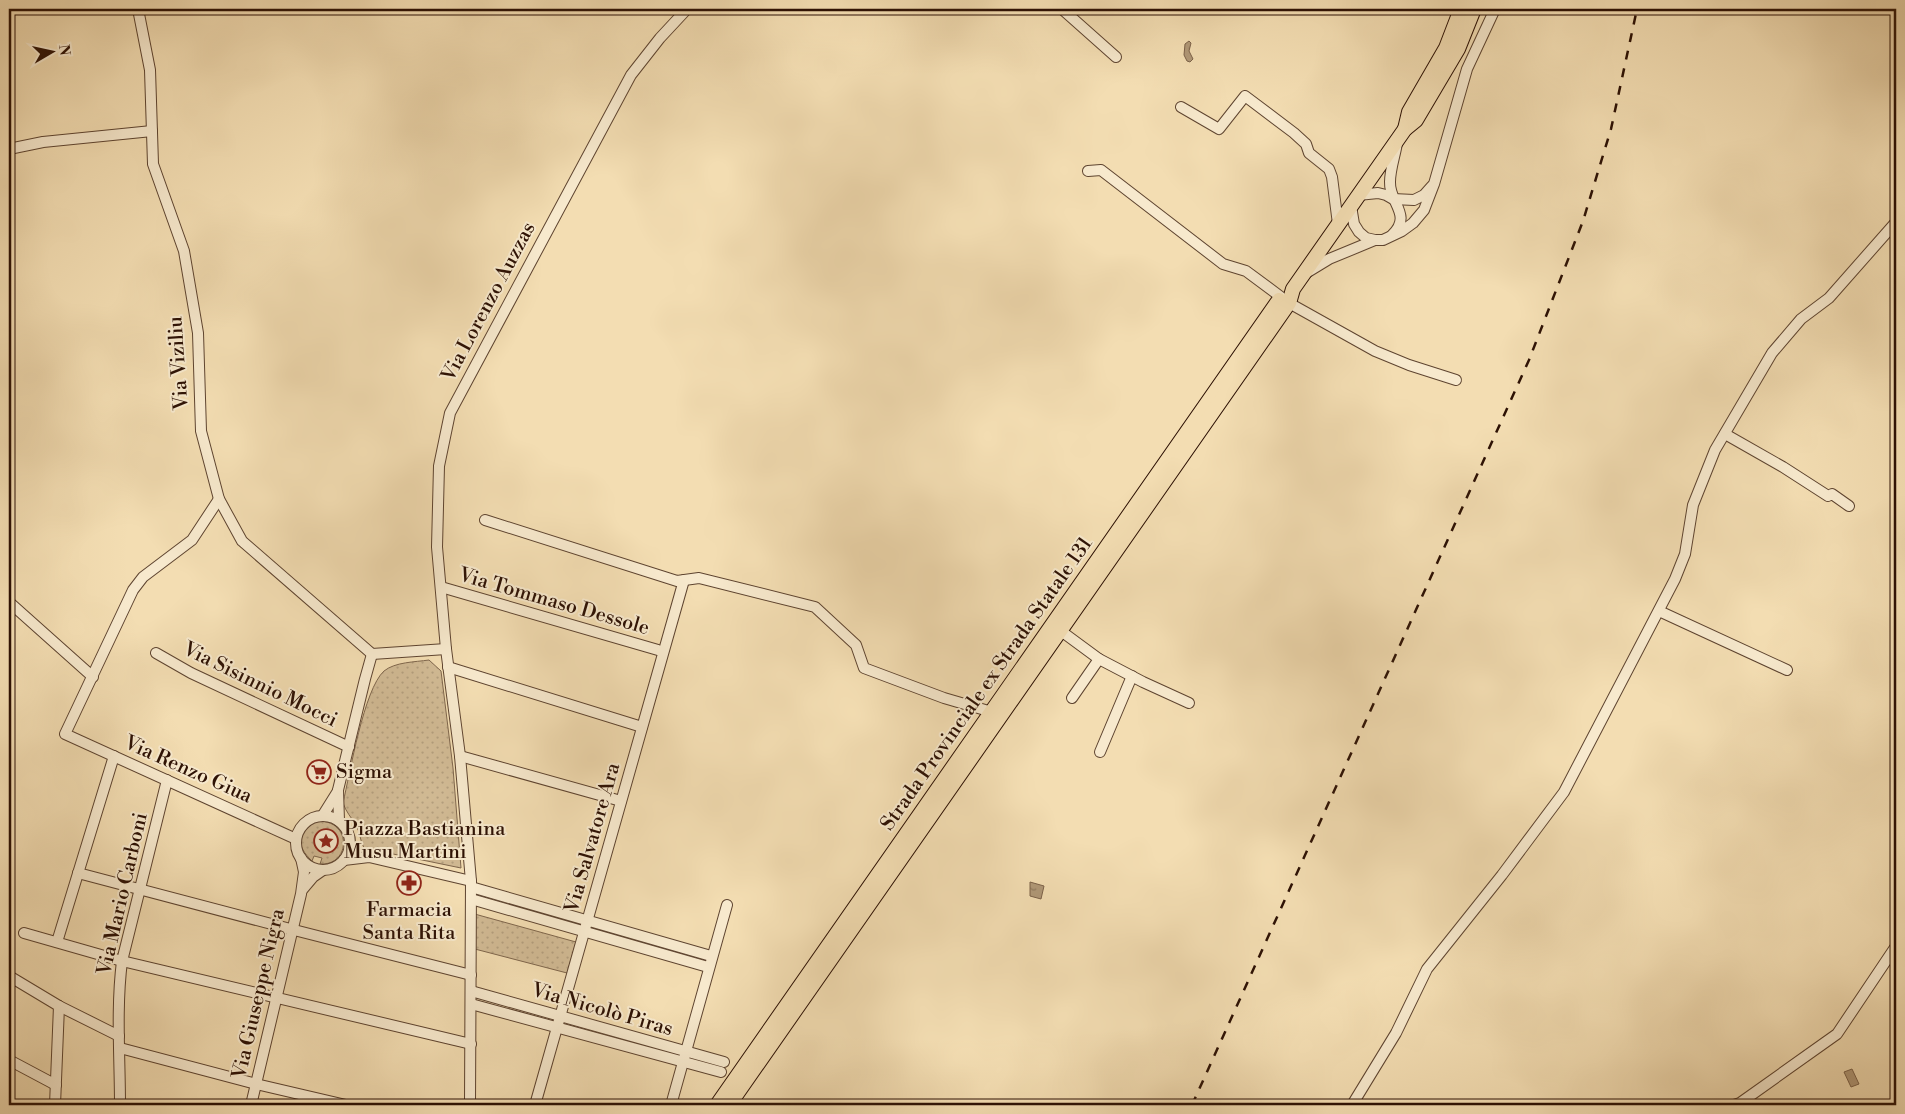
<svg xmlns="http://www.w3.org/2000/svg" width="1905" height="1114" font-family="'Libre Bodoni',serif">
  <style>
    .grass { fill: url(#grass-dots); stroke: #7f664c }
    .water { fill: url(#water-ripples); stroke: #7c6249 }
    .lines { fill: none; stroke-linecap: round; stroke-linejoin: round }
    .minor-casing { stroke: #5e4430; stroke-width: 12 }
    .major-casing { stroke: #2d1104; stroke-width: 16 }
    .minor { stroke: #f7e9cd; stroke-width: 10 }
    .major { stroke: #f3ddb2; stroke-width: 14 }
    .rail { stroke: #2d1104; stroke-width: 2.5; stroke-dasharray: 9 9; stroke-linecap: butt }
    .labels { text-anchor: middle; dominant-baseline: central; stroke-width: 4; stroke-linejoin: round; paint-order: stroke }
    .street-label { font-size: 20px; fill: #2d1104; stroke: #f7e9cd }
    .poi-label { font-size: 20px; fill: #2d1104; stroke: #f7e9cd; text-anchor: start }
  </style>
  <defs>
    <pattern id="grass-dots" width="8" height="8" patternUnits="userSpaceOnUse" patternTransform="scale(1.25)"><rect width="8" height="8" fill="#d1ba94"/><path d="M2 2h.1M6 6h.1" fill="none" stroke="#b49f7e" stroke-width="1.8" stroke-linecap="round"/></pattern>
    <pattern id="water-ripples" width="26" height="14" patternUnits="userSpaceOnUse" patternTransform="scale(1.25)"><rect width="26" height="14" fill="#b09877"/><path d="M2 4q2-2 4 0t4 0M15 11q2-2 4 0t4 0" fill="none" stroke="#907b5f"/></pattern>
  </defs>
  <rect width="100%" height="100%" fill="#f3ddb2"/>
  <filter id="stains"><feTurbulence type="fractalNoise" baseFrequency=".004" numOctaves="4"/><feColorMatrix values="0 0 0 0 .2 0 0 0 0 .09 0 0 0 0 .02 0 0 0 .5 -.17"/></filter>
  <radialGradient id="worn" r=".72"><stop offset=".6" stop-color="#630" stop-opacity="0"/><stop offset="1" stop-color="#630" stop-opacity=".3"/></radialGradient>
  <g class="grass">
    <path d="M429 660 441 671 453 768 461 868 364 848C360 841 360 832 356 825 351 817 346 812 343 803 350 773 364 689 384 671 395 662 415 662 429 660Z"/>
    <path d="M316 821C353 819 351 866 320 864L322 858 314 856 312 861C295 845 298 833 316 821Z"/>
    <path d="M471 913 576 942 567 973 471 948Z"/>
  </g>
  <g class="water">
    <path d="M1189 41 1191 43 1189 51 1193 59 1190 62 1187 61 1184 55 1185 44Z"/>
    <path d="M1030 882 1044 886 1041 899 1030 896Z"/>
    <path d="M1852 1069 1859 1084 1851 1087 1844 1072Z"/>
  </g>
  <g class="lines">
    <g class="minor-casing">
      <g id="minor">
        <path d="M138 9 150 70 153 164 184 251 198 333 201 431 219 499 242 541 372 654"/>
        <path d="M1062 9 1116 57"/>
        <path d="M1181 107 1219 129 1245 96 1294 133 1306 144 1309 153 1329 169 1332 177 1338 224"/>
        <path d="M9 149 43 142 152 131"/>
        <path d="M1088 171 1101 170 1223 264 1246 271 1281 297"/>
        <path d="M1358 195 1378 193 1386 195 1393 199 1414 200 1424 195 1432 186"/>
        <path d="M1351 206 1354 224 1359 232 1366 238 1375 240H1383L1402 231 1413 223 1424 210 1434 184 1467 69 1495 9"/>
        <path d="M1392 235C1413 215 1389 203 1390 182 1390 169 1395 156 1397 143"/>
        <path d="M1306 273 1329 259 1375 240"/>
        <path d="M1289 303 1375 351 1409 365 1456 380"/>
        <path d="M1725 434 1783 467 1828 496 1832 494 1849 506"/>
        <path d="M219 499 192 540 143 577 133 590 65 734 296 839"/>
        <path d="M485 520 677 581 699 578 815 607 856 645 864 668 944 698 992 712"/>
        <path d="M441 587 658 650"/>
        <path d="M9 602 93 677"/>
        <path d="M1659 611 1787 670"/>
        <path d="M1061 631 1099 659 1143 682 1189 703"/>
        <path d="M156 653 191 673 349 747"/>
        <path d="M372 654 446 649"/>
        <path d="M448 667 642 727"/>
        <path d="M1072 698 1099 659"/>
        <path d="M1100 752 1132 676"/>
        <path d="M460 756 621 801"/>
        <path d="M323 815 338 791"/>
        <circle cx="323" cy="843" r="27"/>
        <path d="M339 821 338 790 365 679 372 654"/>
        <path d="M344 860 369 857 471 881"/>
        <path d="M78 873 298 931 471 975"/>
        <path d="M471 887 711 956"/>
        <path d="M302 890 313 877 323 870"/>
        <path d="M471 899 708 967"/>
        <path d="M24 933 122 961 471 1044"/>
        <path d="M57 942 114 756"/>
        <path d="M9 976 59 1006 119 1036"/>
        <path d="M471 991 724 1062"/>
        <path d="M471 1004 721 1072"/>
        <path d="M120 1048 256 1084 346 1105"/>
        <path d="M9 1060 56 1085"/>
        <path d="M55 1105 59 1006"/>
        <path d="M120 1105C120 1058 116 1009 122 961L167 780"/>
        <path d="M251 1105 301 894 304 872 301 858"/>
        <path d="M470 1105 471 881 460 756 446 649 437 547 439 466 450 413 631 75 660 38 687 9"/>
        <path d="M535 1105 684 580"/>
        <path d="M671 1105 727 905"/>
        <path d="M1352 1105 1396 1033 1427 969 1502 875 1564 792 1675 579 1685 554 1693 505 1715 450 1772 353 1801 319 1829 298 1896 222"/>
        <path d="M1734 1105 1740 1103 1837 1034 1896 946"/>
      </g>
    </g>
    <g class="major-casing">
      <g id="major">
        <path d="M1405 129 1409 112 1446 48 1461 9"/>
        <path d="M717 1105 1279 300"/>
        <path d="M729 1105 1289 303 1293 289 1405 129 1416 120 1458 49 1474 9"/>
      </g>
    </g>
    <use href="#minor" class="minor"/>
    <use href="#major" class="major"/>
    <path class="rail" d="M1192 1105 1529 360 1583 221 1611 129 1637 9"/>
  </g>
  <defs>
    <g id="supermarket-ring" transform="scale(1.25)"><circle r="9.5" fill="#f7e9cd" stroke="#8f2418" stroke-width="1.5"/><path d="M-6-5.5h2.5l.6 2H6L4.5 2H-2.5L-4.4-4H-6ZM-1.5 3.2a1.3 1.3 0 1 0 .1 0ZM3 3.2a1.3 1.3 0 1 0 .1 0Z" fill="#8f2418"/></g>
    <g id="sight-ring" transform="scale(1.25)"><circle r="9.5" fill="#f7e9cd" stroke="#8f2418" stroke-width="1.5"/><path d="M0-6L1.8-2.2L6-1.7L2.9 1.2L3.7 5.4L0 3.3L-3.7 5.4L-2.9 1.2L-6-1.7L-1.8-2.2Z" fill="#8f2418"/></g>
    <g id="pharmacy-ring" transform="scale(1.25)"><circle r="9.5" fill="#f7e9cd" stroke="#8f2418" stroke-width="1.5"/><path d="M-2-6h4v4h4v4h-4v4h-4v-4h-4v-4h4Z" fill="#8f2418"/></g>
  </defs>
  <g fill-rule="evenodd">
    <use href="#supermarket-ring" x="319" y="772"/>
    <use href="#sight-ring" x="326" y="841"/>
    <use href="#pharmacy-ring" x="409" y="883"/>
  </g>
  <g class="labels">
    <g class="street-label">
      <text transform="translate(489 302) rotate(-62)">Via Lorenzo Auzzas</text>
      <text transform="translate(179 363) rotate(-94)">Via Viziliu</text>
      <text transform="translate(554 602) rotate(16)">Via Tommaso Dessole</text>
      <text transform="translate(987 684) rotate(-55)">Strada Provinciale ex Strada Statale 131</text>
      <text transform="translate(260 685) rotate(26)">Via Sisinnio Mocci</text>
      <text transform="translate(188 770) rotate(24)">Via Renzo Giua</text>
      <text transform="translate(593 838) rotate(-74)">Via Salvatore Ara</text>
      <text transform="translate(123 894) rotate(-77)">Via Mario Carboni</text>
      <text transform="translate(259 994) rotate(-77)">Via Giuseppe Nigra</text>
      <text transform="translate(602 1010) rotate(16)">Via Nicolò Piras</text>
    </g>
    <g class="poi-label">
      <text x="336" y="772">Sigma</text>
      <text x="344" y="829">Piazza Bastianina<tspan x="344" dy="23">Musu Martini</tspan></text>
      <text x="409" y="910" text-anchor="middle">Farmacia<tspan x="409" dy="23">Santa Rita</tspan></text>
    </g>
  </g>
  <rect width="1905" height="1114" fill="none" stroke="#f3ddb2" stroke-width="30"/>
  <rect x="10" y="10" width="1885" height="1094" fill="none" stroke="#2d1104" stroke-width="2.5"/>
  <rect x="15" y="15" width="1875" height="1084" fill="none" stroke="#2d1104"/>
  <g transform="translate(52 52) rotate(81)" stroke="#f7e9cd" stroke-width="4" paint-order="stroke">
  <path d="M0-4L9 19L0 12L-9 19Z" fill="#2d1104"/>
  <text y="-8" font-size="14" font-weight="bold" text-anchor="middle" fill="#2d1104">N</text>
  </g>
  <rect width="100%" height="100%" filter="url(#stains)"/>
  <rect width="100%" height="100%" fill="url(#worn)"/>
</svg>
